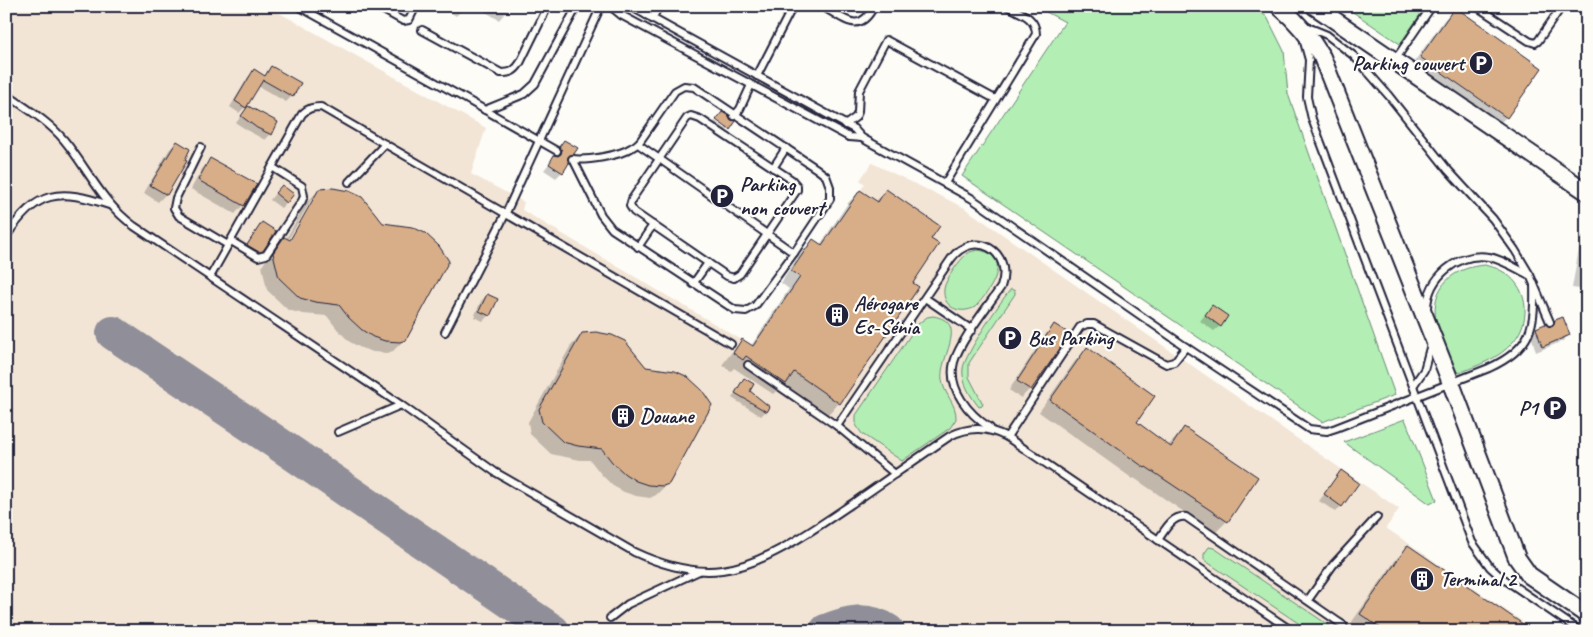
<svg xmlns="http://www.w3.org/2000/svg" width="1593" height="637" font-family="Caveat,sans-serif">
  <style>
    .built { fill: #f2e5d6 }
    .green { fill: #b3eeb4; stroke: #6a8878 }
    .shadow { fill: #0003; fill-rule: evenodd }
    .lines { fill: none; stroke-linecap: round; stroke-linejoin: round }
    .taxiway { stroke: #908f99; stroke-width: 34 }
    .building { fill: #d8ae89; stroke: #22223b }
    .service-casing { stroke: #22223b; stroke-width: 10 }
    .tertiary-casing { stroke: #22223b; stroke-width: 20 }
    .service { stroke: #fdfcf7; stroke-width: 6 }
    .tertiary { stroke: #fdfcf7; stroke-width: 16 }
    .labels { text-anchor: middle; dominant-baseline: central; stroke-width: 4.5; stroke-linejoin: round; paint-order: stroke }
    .poi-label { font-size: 21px; font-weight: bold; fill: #22223b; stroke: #fdfcf7; text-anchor: start }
  </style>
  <rect width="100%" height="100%" fill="#fdfcf7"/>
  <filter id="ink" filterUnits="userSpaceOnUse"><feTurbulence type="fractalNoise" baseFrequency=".02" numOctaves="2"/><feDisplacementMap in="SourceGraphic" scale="10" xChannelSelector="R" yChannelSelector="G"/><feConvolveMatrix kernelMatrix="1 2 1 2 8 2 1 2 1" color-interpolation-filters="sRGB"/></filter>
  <g filter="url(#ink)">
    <path class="built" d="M6 6H267L486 128 471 174 524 202 522 210 752 346 800 277 791 271 813 239 822 245 865 184 860 180 872 163 963 207 1399 509 1386 528 1536 631H6Z"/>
    <g class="green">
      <path d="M1035 6H1252L1267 17 1284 51 1288 94 1395 395 1322 422 962 176 1065 22Z"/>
      <path d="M1344 6H1426L1400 44Z"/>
      <path d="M978 250C1015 255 990 292 975 307 961 315 942 308 944 289 945 280 960 259 967 254 970 251 974 251 978 250Z"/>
      <path d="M1485 265C1490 267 1495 267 1500 270 1528 284 1533 319 1513 342 1499 359 1478 365 1459 373L1456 371C1450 355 1439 338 1436 321 1430 287 1453 267 1485 265Z"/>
      <path d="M1011 289 1015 291V294L969 363V377L983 404 982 406 979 407C971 397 961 382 963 368 965 355 1001 300 1011 289Z"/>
      <path d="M933 316C970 322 939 357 942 379 943 394 957 403 956 419L950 428 902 461 862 434 856 425V415L918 324 927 317Z"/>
      <path d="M1405 419 1437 500 1430 504 1344 442Z"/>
      <path d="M1209 547 1214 548 1327 624 1332 631H1310L1204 560V554Z"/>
    </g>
    <g class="shadow">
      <path d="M440 6H466L456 16Z"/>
      <path d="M476 6H511L499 20Z"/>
      <path d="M1455 9 1540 68 1506 117 1494 129 1409 69 1444 20Z"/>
      <path d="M271 68 292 96 286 102 258 86 245 107 239 113 230 107 248 77 254 71 263 77Z"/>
      <path d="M248 107 271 134 265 140 252 133 236 123Z"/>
      <path d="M722 113 730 121 734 122 723 135 711 126 715 121 726 129V126L716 119Z"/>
      <path d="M564 141 562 160 569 157 562 172 556 178 544 170 556 155 554 153 558 147Z"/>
      <path d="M177 142 166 194 158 202 144 193 169 150Z"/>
      <path d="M211 160 243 205 235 214 191 189 202 169Z"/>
      <path d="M319 190 405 339 393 351 387 353 373 352 361 348 350 342 338 330 327 316 303 314 288 310 267 290 262 266 273 250 284 238 286 239 307 202ZM311 200H314L288 246 285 245Z"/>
      <path d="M860 191 875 202 886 191 911 283 839 403 827 415 783 385 773 394 734 368 731 371 722 365 731 353 743 341 751 346 789 289 781 283 801 252 813 241 820 245 848 203Z"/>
      <path d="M276 192 287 202 281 208 270 200Z"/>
      <path d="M262 224V250L256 256 243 251 257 229Z"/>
      <path d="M1587 232V290L1572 288 1581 237Z"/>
      <path d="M487 295 489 315 483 321 474 317 481 301Z"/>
      <path d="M1212 306 1220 326 1214 331 1200 321Z"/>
      <path d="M1555 321 1569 335 1563 341 1536 352 1531 335 1536 329 1549 327Z"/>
      <path d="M1054 325 1030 389 1021 398 1009 390 1046 334Z"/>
      <path d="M582 334 668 483 656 495 650 498 636 496 624 492 613 486 601 474 590 460H580L551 454 530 434 528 422 570 347Z"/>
      <path d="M1087 349 1135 422 1168 446 1184 429 1256 477 1227 521 1215 533 1134 478 1133 479 1039 412 1075 361Z"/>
      <path d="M744 379 749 391 766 411 761 416 732 398Z"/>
      <path d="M1341 472V506L1336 512 1319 501Z"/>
      <path d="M1409 547 1531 631H1356L1349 626 1397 558Z"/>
    </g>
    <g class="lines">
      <g class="taxiway">
        <path d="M113 333 264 434 553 631"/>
        <path d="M826 631C847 622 868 617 888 631"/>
      </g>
    </g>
    <g class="building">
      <path d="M1455 7 1542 68 1507 118 1420 57Z"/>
      <path d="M271 66 301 83 293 97 263 80 246 108 235 101 254 69 265 76Z"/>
      <path d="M248 106 278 122 272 135 257 128 241 116Z"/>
      <path d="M722 112 729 116 731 120 736 121 730 130 716 120Z"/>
      <path d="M564 140 578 148 574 154 568 157 569 163 563 173 549 164 554 155 558 156 561 154 562 150 559 147Z"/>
      <path d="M177 141 190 149 185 160 187 161 167 195 150 185Z"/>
      <path d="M210 158 257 184 244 206 198 180Z"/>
      <path d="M282 185 294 194 287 203 275 193Z"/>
      <path d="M333 188 349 191 362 197 383 223 412 227 425 233 439 246 449 261 406 340 400 342 385 341 373 337 362 330 349 318 339 305 315 302 300 298 279 278 273 253 284 237 290 240 319 189Z"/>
      <path d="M886 189 940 226 931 239 939 244 913 283 919 287 840 404 794 372 786 384 746 356 743 360 733 353 742 339 753 346 800 277 791 271 813 239 822 245 860 190 878 202Z"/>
      <path d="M262 222 276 231 263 251 259 252 247 245Z"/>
      <path d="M487 294 498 299 490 316 479 311Z"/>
      <path d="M1212 305 1228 316 1221 327 1205 315Z"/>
      <path d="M1563 317 1570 335 1542 347 1536 328 1545 324 1551 327 1554 325 1555 320Z"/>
      <path d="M1054 324 1070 334 1031 390 1017 381Z"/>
      <path d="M596 332 612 335 625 341 646 367 675 371 688 377 702 390 712 405 669 484 663 486 648 485 636 481 625 474 612 462 602 449 578 446 563 442 542 422 539 409 582 333Z"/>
      <path d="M1087 347 1155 396 1137 422 1171 447 1184 427 1258 477 1228 522 1146 467 1145 468 1050 400Z"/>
      <path d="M744 378 754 384 750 391 770 407 767 412 735 393Z"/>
      <path d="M1341 470 1359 483 1342 507 1324 494Z"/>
      <path d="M1408 545 1533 631H1385L1360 614Z"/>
    </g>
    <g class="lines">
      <g class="service-casing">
        <g id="service">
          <path d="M298 6 464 98 557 151"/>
          <path d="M376 6 403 21 409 20 416 6"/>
          <path d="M610 6 621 15 849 137 862 138"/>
          <path d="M630 6 854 129 862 138 971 198 1186 347 1309 429 1327 431 1336 428 1489 368C1533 348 1535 326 1534 283"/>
          <path d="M822 6C844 18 859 36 874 6"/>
          <path d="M1476 6 1529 41 1535 43 1538 41 1562 6"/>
          <path d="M646 15 651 6"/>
          <path d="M652 19 659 6"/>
          <path d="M1305 26 1327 35 1354 56 1389 96 1447 169 1493 219 1515 250 1530 275 1550 322"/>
          <path d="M422 30 501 73C511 73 515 71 520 63L548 6"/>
          <path d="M1304 42 1309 60 1307 97 1312 119 1472 542 1490 567 1501 577 1580 631"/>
          <path d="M1395 60 1432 6"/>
          <path d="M757 76 793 6"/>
          <path d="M6 94C26 108 48 121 64 140 88 169 102 203 134 226L401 405 495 472 634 552C662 565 691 574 722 570 766 565 820 525 856 501 888 479 919 457 950 436 970 426 987 427 1007 437L1292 631"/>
          <path d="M485 110 524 94 535 84 574 12"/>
          <path d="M691 116 700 119 792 180 797 186V190L740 274 734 278 727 276 634 212 630 206 632 199 687 118Z"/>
          <path d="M734 116 740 109 751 85"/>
          <path d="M845 125 856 117 858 112 859 91 886 40 995 99"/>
          <path d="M638 144 794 253"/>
          <path d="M201 147 176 198 174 208 179 216 228 245"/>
          <path d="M572 159C586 161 619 156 631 148 637 145 640 142 643 137L675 91 684 86 694 87 817 169 826 176 830 187V199L794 253 755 306 746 311 735 310 612 229 601 215 573 159"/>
          <path d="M773 168 786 148"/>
          <path d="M349 182 385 144"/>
          <path d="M945 183 1036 34C1036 17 1020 13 1007 6"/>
          <path d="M6 237C36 190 59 188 109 205"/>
          <path d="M231 241 258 257 266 255 302 201 304 196 302 186 272 167"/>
          <path d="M638 247 653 225"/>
          <path d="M210 277 302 114C308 108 313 107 321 107L731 344"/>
          <path d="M693 284 708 263"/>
          <path d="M925 298 972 330"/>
          <path d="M1427 308C1428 277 1458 252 1489 257 1504 260 1517 269 1529 275"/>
          <path d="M445 332 505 215 601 6"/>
          <path d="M748 365 837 426 895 474"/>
          <path d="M1413 386 1424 370 1431 344"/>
          <path d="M837 426 951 259C974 228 1014 251 1001 287 988 306 960 341 954 362 947 389 969 414 990 428"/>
          <path d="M338 432 401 405"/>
          <path d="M1007 437 1080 327 1087 324H1094L1166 364 1174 362 1186 347"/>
          <path d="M1158 540C1165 530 1172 515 1186 517L1337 621 1343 625 1345 631"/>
          <path d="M1308 600 1333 565 1377 517"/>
          <path d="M610 618 628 604 699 571"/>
        </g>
      </g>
      <g class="tertiary-casing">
        <g id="tertiary">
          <path d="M1279 6C1297 21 1310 37 1322 57L1451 383 1517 558 1529 575 1587 615"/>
          <path d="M1314 6 1587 192"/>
        </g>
      </g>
      <use href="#service" class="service"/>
      <use href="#tertiary" class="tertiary"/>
    </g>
  </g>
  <defs>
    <g id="parking-disc" transform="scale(1.25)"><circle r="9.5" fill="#22223b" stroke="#fdfcf7"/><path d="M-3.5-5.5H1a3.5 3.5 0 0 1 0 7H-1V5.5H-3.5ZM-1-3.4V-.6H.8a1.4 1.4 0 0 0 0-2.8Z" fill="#fff"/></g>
    <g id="building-disc" transform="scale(1.25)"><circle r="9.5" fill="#22223b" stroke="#fdfcf7"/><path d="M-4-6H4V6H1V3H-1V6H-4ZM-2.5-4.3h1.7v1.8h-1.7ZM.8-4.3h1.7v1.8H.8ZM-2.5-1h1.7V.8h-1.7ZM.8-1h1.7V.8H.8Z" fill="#fff"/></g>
  </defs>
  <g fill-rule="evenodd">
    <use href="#parking-disc" x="1481" y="63"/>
    <use href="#parking-disc" x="722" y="196"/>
    <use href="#building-disc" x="837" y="315"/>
    <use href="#parking-disc" x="1010" y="338"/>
    <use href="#parking-disc" x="1555" y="408"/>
    <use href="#building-disc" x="623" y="416"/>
    <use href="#building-disc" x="1422" y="579"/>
  </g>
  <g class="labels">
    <g class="poi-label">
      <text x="1464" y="63" text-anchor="end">Parking couvert</text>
      <text x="740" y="184">Parking<tspan x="740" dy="24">non couvert</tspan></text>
      <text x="854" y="303">Aérogare<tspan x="854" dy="24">Es-Sénia</tspan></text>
      <text x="1028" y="338">Bus Parking</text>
      <text x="1538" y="408" text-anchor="end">P1</text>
      <text x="640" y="416">Douane</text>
      <text x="1440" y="579">Terminal 2</text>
    </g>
  </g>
  <rect width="1593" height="637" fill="none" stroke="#fdfcf7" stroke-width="25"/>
  <rect x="12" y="12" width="1568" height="612" fill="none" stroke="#22223b" stroke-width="2" filter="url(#ink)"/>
</svg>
